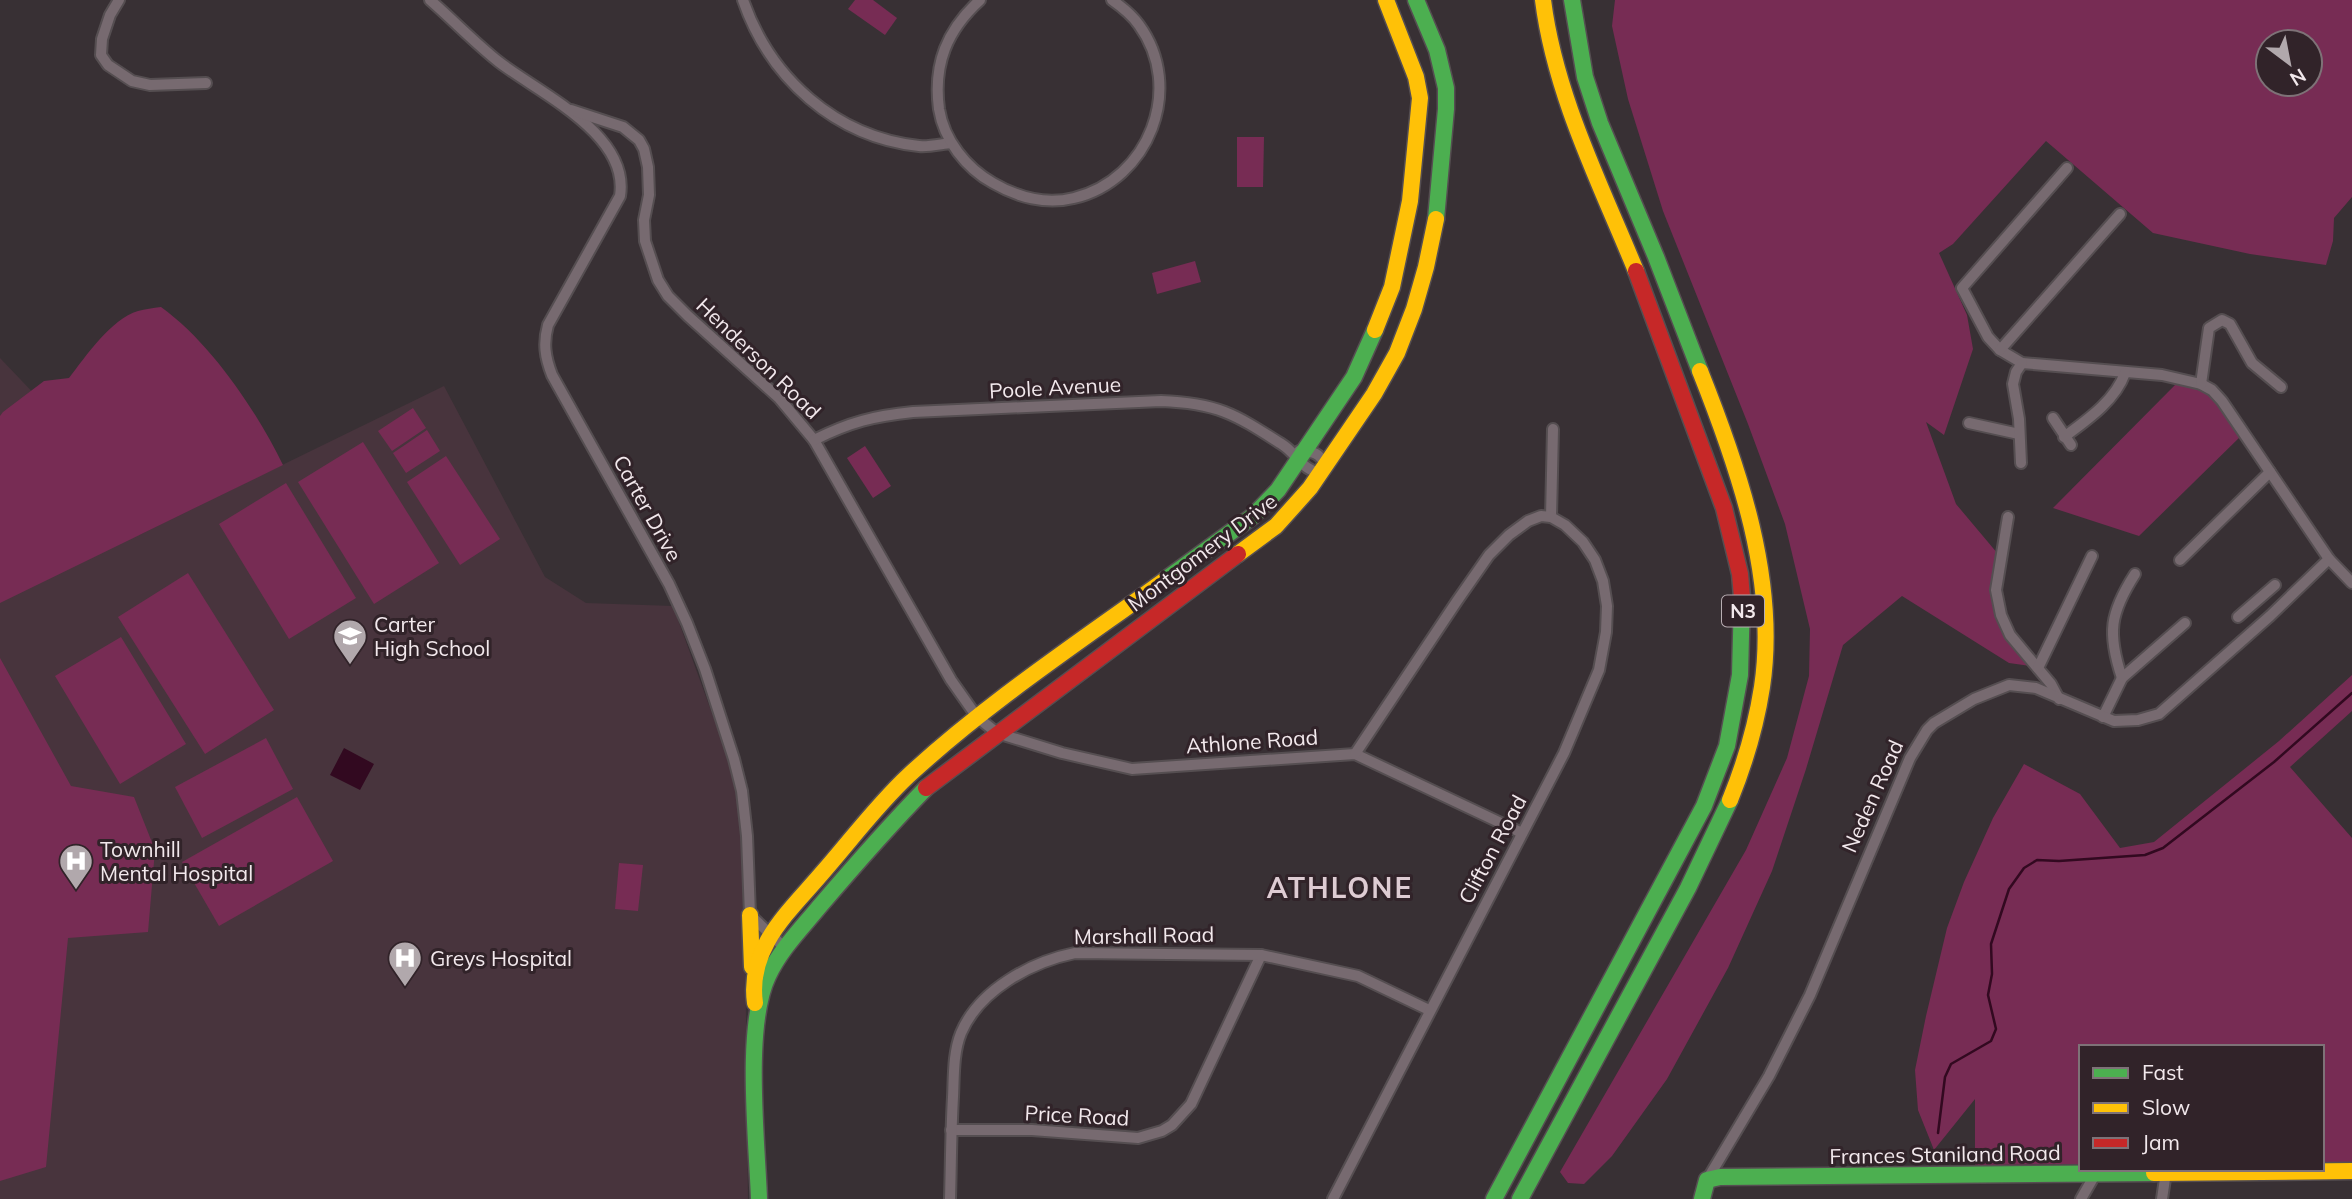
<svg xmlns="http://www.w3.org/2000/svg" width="2352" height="1199" font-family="Mulish,sans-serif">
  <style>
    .built { fill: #48343d }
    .green { fill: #772c54; fill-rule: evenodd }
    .water { fill: #320920 }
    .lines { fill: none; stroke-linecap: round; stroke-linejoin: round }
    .stream { stroke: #320920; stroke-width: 2.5 }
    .street-casing { stroke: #554e51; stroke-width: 14 }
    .fast-casing { stroke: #554e51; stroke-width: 19 }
    .slow-casing { stroke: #554e51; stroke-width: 19 }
    .jam-casing { stroke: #554e51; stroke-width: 19 }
    .street { stroke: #776a70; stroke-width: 10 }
    .fast { stroke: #4caf50; stroke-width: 16 }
    .slow { stroke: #ffc107; stroke-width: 16 }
    .jam { stroke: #c62828; stroke-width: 16 }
    .labels { text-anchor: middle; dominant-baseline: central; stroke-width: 6; stroke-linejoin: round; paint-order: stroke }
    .shield { fill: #312329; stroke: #b8adb2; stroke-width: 2 }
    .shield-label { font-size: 19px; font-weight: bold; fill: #f2e8ec }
    .street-label { font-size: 21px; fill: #f2e8ec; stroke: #312329 }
    .poi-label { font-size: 21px; fill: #f2e8ec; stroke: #312329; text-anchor: start }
    .district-label { font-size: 28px; font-weight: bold; letter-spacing: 2px; fill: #deccd3; stroke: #312329 }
  </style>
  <rect width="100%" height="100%" fill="#383034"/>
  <path class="built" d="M0 358 104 467 139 535 444 386 545 577 586 603 673 606 737 782 744 838 748 1199H0Z"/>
  <g class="green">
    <path d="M855 0H873L897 18 885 35 848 9Z"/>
    <path d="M1615 0H2352V197L2334 218 2333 241 2326 265 2250 254 2153 233 2046 141 1953 244 1939 253 1967 315 1973 349 1944 435 1926 422 1956 504 1998 554 1997 595 2005 618 2037 667 2009 663 1902 596 1843 645 1806 769 1772 871 1728 968 1667 1079 1612 1156 1584 1184 1568 1183 1560 1172 1746 850 1787 758 1809 676 1810 629 1785 524 1748 424 1663 211 1628 99 1612 26ZM2268 42H2310V84H2268Z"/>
    <path d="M1237 137H1264L1263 187H1237Z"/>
    <path d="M1195 261 1201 282 1157 294 1152 273Z"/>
    <path d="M161 307C211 343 256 410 283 465L0 603V416L3 412 44 381 69 378C86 356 111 319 138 311 145 309 153 308 161 307Z"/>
    <path d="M2178 382 2198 387 2210 395 2243 434 2139 536 2053 508Z"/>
    <path d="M413 408 426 428 392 451 378 431Z"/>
    <path d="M427 430 440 451 406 473 393 453Z"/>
    <path d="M363 442 439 563 374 604 298 482Z"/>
    <path d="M865 446 891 486 873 498 847 458Z"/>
    <path d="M446 456 500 539 460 565 407 482Z"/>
    <path d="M286 483 356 598 289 639 219 524Z"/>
    <path d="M188 573 274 710 205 754 118 617Z"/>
    <path d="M121 637 186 744 120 784 55 676Z"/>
    <path d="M0 658 71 786 134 797 155 850 148 932 68 938 46 1167 0 1181Z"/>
    <path d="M2352 675V711L2290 767 2352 838V1163H2322V1047H2081V1164L1975 1165V1099L1934 1150 1918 1110 1915 1070 1926 1016 1947 928 1964 882 1993 818 2024 764 2080 794 2120 848 2154 842 2279 741Z"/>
    <path d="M266 738 293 789 202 838 175 787Z"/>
    <path d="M297 797 333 861 219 926 182 862Z"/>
    <path d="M619 863 643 865 638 911 615 909Z"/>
  </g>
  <path class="water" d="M344 748 374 764 360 790 330 775Z"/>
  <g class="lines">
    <path class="stream" d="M1938 1133 1945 1077 1951 1064 1991 1041 1996 1029 1988 995 1992 974 1991 944 2009 889 2024 868 2037 860 2059 861 2145 855 2163 848 2274 762 2352 693"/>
    <g class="street-casing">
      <g id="street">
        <path d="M119 0 110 15 102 39 101 55 108 65 132 81 150 85 206 83"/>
        <path d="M430 0C453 20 475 43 499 62 539 93 630 134 620 196L548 325C543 343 545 357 552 375L669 584 687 623 705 669 734 759 742 791 747 836 750 915 785 948"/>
        <path d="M743 0C770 78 835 137 919 146 929 147 941 144 951 143"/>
        <path d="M980 0C947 30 933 64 939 109 944 140 966 168 993 183 1017 197 1046 205 1074 198 1149 180 1185 88 1139 25 1132 15 1122 7 1112 0"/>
        <path d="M571 110 623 127 639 140 644 149 648 167 649 195 644 220 645 241 658 280 668 296 688 316 779 398 814 440 951 680 977 717 997 733 1062 753 1132 769 1355 754 1522 833"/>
        <path d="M2067 168 1962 288 1988 337 2000 350 2022 363 2162 375 2201 384 2212 390 2222 401 2329 559 2352 583"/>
        <path d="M2000 350 2120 214"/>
        <path d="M2201 384 2209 328 2222 320 2230 324 2252 363 2281 387"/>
        <path d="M2053 418 2071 445"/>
        <path d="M1969 423 2019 434"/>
        <path d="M2064 437C2087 420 2115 401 2125 373"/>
        <path d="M814 440C850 422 874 416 913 412L1161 401C1219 403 1236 415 1283 445 1296 453 1305 474 1322 472"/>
        <path d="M1299 451C1314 452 1319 452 1326 466"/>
        <path d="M2021 463 2019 419 2013 384 2016 372 2022 363"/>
        <path d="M1551 517 1553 429"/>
        <path d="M2008 517 1996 590 2001 615 2010 635 2051 684 2059 699"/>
        <path d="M2180 560 2270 472"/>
        <path d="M2238 617 2275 585"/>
        <path d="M2038 668 2092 556"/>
        <path d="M2122 678C2107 633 2110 613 2135 574"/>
        <path d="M2103 717 2122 678 2185 623"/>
        <path d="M951 1130H1032L1138 1138 1162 1131 1172 1125 1191 1104 1261 955"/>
        <path d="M1707 1180 1769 1076 1810 995 1910 758 1927 730 1934 723 1974 699 2009 685 2036 688 2114 721 2138 720 2159 714 2270 616 2329 559"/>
        <path d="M950 1199C951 1165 951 1131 953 1097 954 1077 953 1053 961 1033 979 990 1031 962 1075 953L1261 955 1358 976 1429 1010"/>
        <path d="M1333 1199 1564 753 1599 670 1606 632 1607 606 1603 581 1595 560 1583 542 1565 525 1551 517 1541 516 1528 521 1509 535 1489 555 1457 601 1355 754"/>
        <path d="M2081 1199 2096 1173"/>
        <path d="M2162 1199 2166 1172"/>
      </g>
    </g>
    <g class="fast-casing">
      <g id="fast">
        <path d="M1416 0 1437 50 1446 88V109L1436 219"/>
        <path d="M1572 0 1585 77 1600 123 1656 257 1700 371"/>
        <path d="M1165 580 1253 516 1278 490 1354 377 1375 330"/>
        <path d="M759 1199C757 1141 744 1026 768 976 780 950 801 929 819 907 854 866 889 826 926 788"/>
        <path d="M1494 1199 1704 806 1727 746 1740 675 1742 597"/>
        <path d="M1520 1199 1688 888 1730 800"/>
        <path d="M1702 1199 1707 1180 1720 1177 2154 1173"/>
      </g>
    </g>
    <g class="slow-casing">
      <g id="slow">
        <path d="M1543 0C1555 95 1600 183 1636 271"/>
        <path d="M1375 330 1392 287 1410 201 1420 98 1416 77 1386 0"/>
        <path d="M1700 371C1739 469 1778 581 1762 687 1756 726 1745 763 1730 800"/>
        <path d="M1238 554 1276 526 1310 488 1374 394 1397 353 1414 309 1426 267 1436 219"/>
        <path d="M750 915 752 967"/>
        <path d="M755 1003C747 947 790 911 823 872 851 840 877 805 908 776 987 703 1078 643 1165 580"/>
        <path d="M2154 1173 2352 1171"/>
      </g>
    </g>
    <g class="jam-casing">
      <g id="jam">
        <path d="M1636 271 1724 508 1740 574 1742 597"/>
        <path d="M926 788 1238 554"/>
      </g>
    </g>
    <use href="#street" class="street"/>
    <use href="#fast" class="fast"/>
    <use href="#slow" class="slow"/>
    <use href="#jam" class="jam"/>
  </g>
  <defs>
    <g id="school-pin" transform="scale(1.75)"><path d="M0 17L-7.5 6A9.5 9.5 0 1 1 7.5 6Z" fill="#b1a8ac" stroke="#312329"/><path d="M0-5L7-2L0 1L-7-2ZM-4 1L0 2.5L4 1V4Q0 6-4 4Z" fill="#fff"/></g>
    <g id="hospital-pin" transform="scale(1.75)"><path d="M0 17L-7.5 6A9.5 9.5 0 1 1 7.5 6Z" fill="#b1a8ac" stroke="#312329"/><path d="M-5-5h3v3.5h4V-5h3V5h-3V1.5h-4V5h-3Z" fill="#fff"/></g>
  </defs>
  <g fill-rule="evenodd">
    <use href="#school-pin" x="350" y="636"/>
    <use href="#hospital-pin" x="76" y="861"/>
    <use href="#hospital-pin" x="405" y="958"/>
  </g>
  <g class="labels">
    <rect class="shield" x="1722" y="595.5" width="42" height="31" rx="5"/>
    <g class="shield-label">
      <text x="1743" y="611">N3</text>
    </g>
    <g class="street-label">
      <text transform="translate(759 358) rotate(44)">Henderson Road</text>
      <text transform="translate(1055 387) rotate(-3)">Poole Avenue</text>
      <text transform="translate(648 508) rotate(61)">Carter Drive</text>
      <text transform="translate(1202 552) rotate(-37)">Montgomery Drive</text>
      <text transform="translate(1252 741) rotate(-4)">Athlone Road</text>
      <text transform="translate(1872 796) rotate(-66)">Neden Road</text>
      <text transform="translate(1492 849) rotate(-62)">Clifton Road</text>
      <text transform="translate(1144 935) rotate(-1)">Marshall Road</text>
      <text transform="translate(1077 1115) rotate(3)">Price Road</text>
      <text transform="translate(1945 1154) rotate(-1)">Frances Staniland Road</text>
    </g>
    <g class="poi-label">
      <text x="374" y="624">Carter<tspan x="374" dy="24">High School</tspan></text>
      <text x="100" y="849">Townhill<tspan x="100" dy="24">Mental Hospital</tspan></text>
      <text x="430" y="958">Greys Hospital</text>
    </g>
    <g class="district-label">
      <text x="1340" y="887">ATHLONE</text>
    </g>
  </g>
  <rect x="2079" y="1045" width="245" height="126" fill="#312329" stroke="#7e7277" stroke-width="2"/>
  <rect x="2093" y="1068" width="35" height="10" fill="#4caf50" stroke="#7e7277" stroke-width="2"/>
  <text x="2142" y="1080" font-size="21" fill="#f2e8ec">Fast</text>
  <rect x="2093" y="1103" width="35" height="10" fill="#ffc107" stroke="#7e7277" stroke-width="2"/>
  <text x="2142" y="1115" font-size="21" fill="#f2e8ec">Slow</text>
  <rect x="2093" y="1138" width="35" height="10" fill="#c62828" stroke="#7e7277" stroke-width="2"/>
  <text x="2142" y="1150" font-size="21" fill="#f2e8ec">Jam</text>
  <g transform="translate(2289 63) rotate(148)"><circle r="33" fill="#312329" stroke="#7e7277" stroke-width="2"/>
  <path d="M0-5L12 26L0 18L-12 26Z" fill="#b1a8ac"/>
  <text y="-10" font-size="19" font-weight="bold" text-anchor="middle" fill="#f2e8ec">N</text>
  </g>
</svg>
